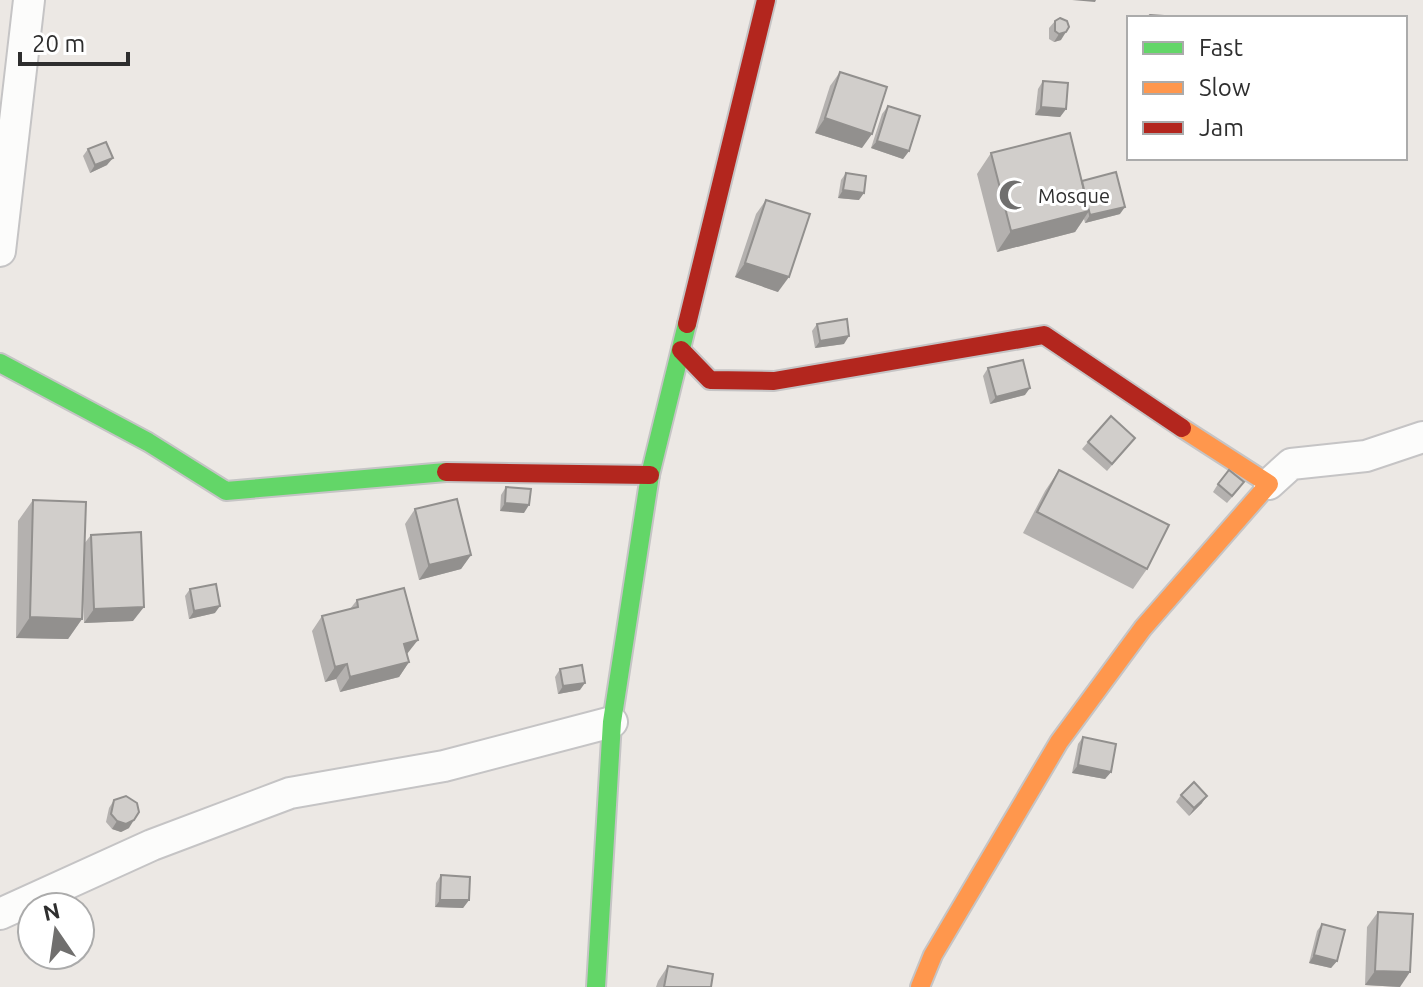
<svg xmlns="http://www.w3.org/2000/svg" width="1423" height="987" font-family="Ubuntu,sans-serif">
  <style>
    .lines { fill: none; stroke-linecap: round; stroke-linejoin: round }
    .street-casing { stroke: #c5c4c5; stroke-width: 34 }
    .fast-casing { stroke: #c5c4c5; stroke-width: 22 }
    .slow-casing { stroke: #c5c4c5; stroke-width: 22 }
    .jam-casing { stroke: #c5c4c5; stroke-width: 22 }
    .street { stroke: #fcfcfb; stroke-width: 30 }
    .fast { stroke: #63d668; stroke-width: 18 }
    .slow { stroke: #ff974d; stroke-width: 18 }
    .jam { stroke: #b3261e; stroke-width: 18 }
    .wall { fill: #b4b1af }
    .shaded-wall { fill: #92908e }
    .building { fill: #d1cecb; stroke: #92908e; stroke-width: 2 }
    .labels { text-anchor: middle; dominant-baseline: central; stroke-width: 6; stroke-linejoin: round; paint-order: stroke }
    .poi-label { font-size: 20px; fill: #2e2e2e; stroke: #fff; text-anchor: start }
  </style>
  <rect width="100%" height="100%" fill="#ece8e4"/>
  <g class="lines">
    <g class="street-casing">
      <g id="street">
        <path d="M0 251 29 0"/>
        <path d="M1269 484 1291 464 1366 456 1423 437"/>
        <path d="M0 914 152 845 290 793 444 766 612 722"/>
      </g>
    </g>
    <g class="fast-casing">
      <g id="fast">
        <path d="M0 363 148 442 226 491 446 472"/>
        <path d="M596 987 612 722 650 475 687 324"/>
      </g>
    </g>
    <g class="slow-casing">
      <path id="slow" d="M920 987 933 955 1059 742 1143 628 1269 484 1182 428"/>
    </g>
    <g class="jam-casing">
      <g id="jam">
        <path d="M687 324 766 0"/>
        <path d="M681 350 710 380 774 381 1044 335 1182 428"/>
        <path d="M446 472 650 475"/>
      </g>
    </g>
    <use href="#street" class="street"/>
    <use href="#fast" class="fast"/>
    <use href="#slow" class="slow"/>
    <use href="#jam" class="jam"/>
  </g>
  <g class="wall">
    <path d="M1055 21 1061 40 1054 42 1049 39V28Z"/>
    <path d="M840 72 862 148 815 133 830 86Z"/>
    <path d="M1043 81 1066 109 1060 117 1035 115 1038 89Z"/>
    <path d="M888 106 909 151 903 159 871 148 882 114Z"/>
    <path d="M88 149 107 165 90 173 83 156Z"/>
    <path d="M991 153 1082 181 1120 214 1085 223 1084 219 1075 232 997 252 977 174Z"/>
    <path d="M846 173 859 200 838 198 841 180Z"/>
    <path d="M766 200 778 292 735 277 756 214Z"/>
    <path d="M817 324 844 344 815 348 812 331Z"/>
    <path d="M988 368 1025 395 990 404 983 376Z"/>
    <path d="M1135 438 1107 471 1082 449 1088 442Z"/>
    <path d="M1059 470 1147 569 1133 589 1023 533 1045 491Z"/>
    <path d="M1218 484 1239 489 1227 503 1213 492Z"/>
    <path d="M506 487 524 513 500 511 501 495Z"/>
    <path d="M33 500 84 544 91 535 133 621 84 623 83 600 82 619 68 639 16 638 18 521Z"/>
    <path d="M415 509 471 555 461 569 419 580 405 524Z"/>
    <path d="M190 589 215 613 189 619 185 596Z"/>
    <path d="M357 600 407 654 409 662 399 677 340 692 336 679 325 682 312 631 322 616 350 609Z"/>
    <path d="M560 669 580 690 558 694 555 677Z"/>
    <path d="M1083 737 1111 772 1105 779 1072 773 1078 744Z"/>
    <path d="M1181 795 1202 803 1189 816 1176 802Z"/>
    <path d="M114 800 129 828 121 832 112 829 106 822 109 808Z"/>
    <path d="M441 875 469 900 463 908 435 907 436 883Z"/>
    <path d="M1378 912 1400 987 1365 985 1367 927Z"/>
    <path d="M1322 924 1337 961 1331 968 1309 963 1317 931Z"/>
    <path d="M668 966 711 987H656L658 981Z"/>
  </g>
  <g class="shaded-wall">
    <path d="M1072 0H1096L1095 2Z"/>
    <path d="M1066 32 1061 40 1054 42 1059 34Z"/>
    <path d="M1041 107 1066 109 1060 117 1035 115Z"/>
    <path d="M825 118 872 134 862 148 815 133Z"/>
    <path d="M877 141 909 151 903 159 871 148Z"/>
    <path d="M113 158 107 165 90 173 95 165Z"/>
    <path d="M843 190 864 193 859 200 838 198Z"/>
    <path d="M1125 207 1120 214 1085 223 1090 215Z"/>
    <path d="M1089 211 1075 232 997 252 1011 231Z"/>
    <path d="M745 263 789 277 778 292 735 277Z"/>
    <path d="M849 336 844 344 815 348 820 341Z"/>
    <path d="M1030 388 1025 395 990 404 996 397Z"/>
    <path d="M505 503 529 505 524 513 500 511Z"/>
    <path d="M471 555 461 569 419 580 429 565Z"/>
    <path d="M220 606 215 613 189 619 194 611Z"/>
    <path d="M144 607 133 621 84 623 94 609Z"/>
    <path d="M30 617 82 619 68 639 16 638Z"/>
    <path d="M418 640 407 654 404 644Z"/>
    <path d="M409 662 399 677 340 692 350 677Z"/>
    <path d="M347 664 336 679 325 682 335 667Z"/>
    <path d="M585 683 580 690 558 694 563 686Z"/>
    <path d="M1078 765 1111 772 1105 779 1072 773Z"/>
    <path d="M1207 796 1202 803 1189 816 1194 808Z"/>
    <path d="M134 820 129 828 121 832 112 829 117 821Z"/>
    <path d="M440 900H469L463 908 435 907Z"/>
    <path d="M1314 955 1337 961 1331 968 1309 963Z"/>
    <path d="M1375 971 1410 972 1400 987 1365 985Z"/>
  </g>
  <g class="building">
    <path d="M1150 15 1164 16 1166 18H1147Z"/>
    <path d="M1060 18 1067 21 1069 27 1066 32 1059 34 1055 31V21Z"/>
    <path d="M840 72 887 87 872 134 825 118Z"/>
    <path d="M1043 81 1068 83 1066 109 1041 107Z"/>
    <path d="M888 106 920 116 909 151 877 141Z"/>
    <path d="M1070 133 1089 211 1011 231 991 153Z"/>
    <path d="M106 142 113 158 95 165 88 149Z"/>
    <path d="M1116 172 1125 207 1090 215 1082 181Z"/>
    <path d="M846 173 866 176 864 193 843 190Z"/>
    <path d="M766 200 810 214 789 277 745 263Z"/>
    <path d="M847 319 849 336 820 341 817 324Z"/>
    <path d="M1023 360 1030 388 996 397 988 368Z"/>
    <path d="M1111 416 1135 438 1112 464 1088 442Z"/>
    <path d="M1059 470 1169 525 1147 569 1037 512Z"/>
    <path d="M1229 470 1244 482 1232 496 1218 484Z"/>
    <path d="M506 487 531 489 529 505 505 503Z"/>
    <path d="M457 499 471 555 429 565 415 509Z"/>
    <path d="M33 500 86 502 82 619 30 617Z"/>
    <path d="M141 532 144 607 94 609 91 535Z"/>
    <path d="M216 584 220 606 194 611 190 589Z"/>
    <path d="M404 588 418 640 404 644 409 662 350 677 347 664 335 667 322 616 358 607 357 600Z"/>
    <path d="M582 665 585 683 563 686 560 669Z"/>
    <path d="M1083 737 1116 744 1111 772 1078 765Z"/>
    <path d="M1194 782 1207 796 1194 808 1181 795Z"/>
    <path d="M126 796 137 803 139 812 134 820 126 824 117 821 111 814 114 800Z"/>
    <path d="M441 875 470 877 469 900H440Z"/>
    <path d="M1378 912 1413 914 1410 972 1375 971Z"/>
    <path d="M1322 924 1345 930 1337 961 1314 955Z"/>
    <path d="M668 966 713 974 711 987H664Z"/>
  </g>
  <defs>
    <g id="mosque-bare" transform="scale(2.4)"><path d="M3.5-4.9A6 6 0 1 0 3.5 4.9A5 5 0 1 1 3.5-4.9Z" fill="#706f6e" stroke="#fff" stroke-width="2.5" paint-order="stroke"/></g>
  </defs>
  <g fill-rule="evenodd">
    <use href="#mosque-bare" x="1014" y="195"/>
  </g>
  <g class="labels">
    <g class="poi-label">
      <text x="1038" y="195">Mosque</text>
    </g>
  </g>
  <rect x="1127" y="16" width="280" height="144" fill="#ffffff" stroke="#ababab" stroke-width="2"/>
  <rect x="1143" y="42" width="40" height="12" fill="#63d668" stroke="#ababab" stroke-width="2"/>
  <text x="1199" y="56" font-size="24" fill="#2e2e2e">Fast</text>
  <rect x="1143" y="82" width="40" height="12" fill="#ff974d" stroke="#ababab" stroke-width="2"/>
  <text x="1199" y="96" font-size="24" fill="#2e2e2e">Slow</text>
  <rect x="1143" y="122" width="40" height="12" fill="#b3261e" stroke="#ababab" stroke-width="2"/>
  <text x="1199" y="136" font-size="24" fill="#2e2e2e">Jam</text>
  <g transform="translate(56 931) rotate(347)"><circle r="38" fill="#ffffff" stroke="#ababab" stroke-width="2"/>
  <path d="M0-6L14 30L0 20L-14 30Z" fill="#706f6e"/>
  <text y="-12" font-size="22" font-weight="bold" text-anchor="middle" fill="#2e2e2e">N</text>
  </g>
  <path d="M20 52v12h108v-12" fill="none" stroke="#2e2e2e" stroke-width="4"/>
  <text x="32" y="52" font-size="24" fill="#2e2e2e" stroke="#ffffff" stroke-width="6" paint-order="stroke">20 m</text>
</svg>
